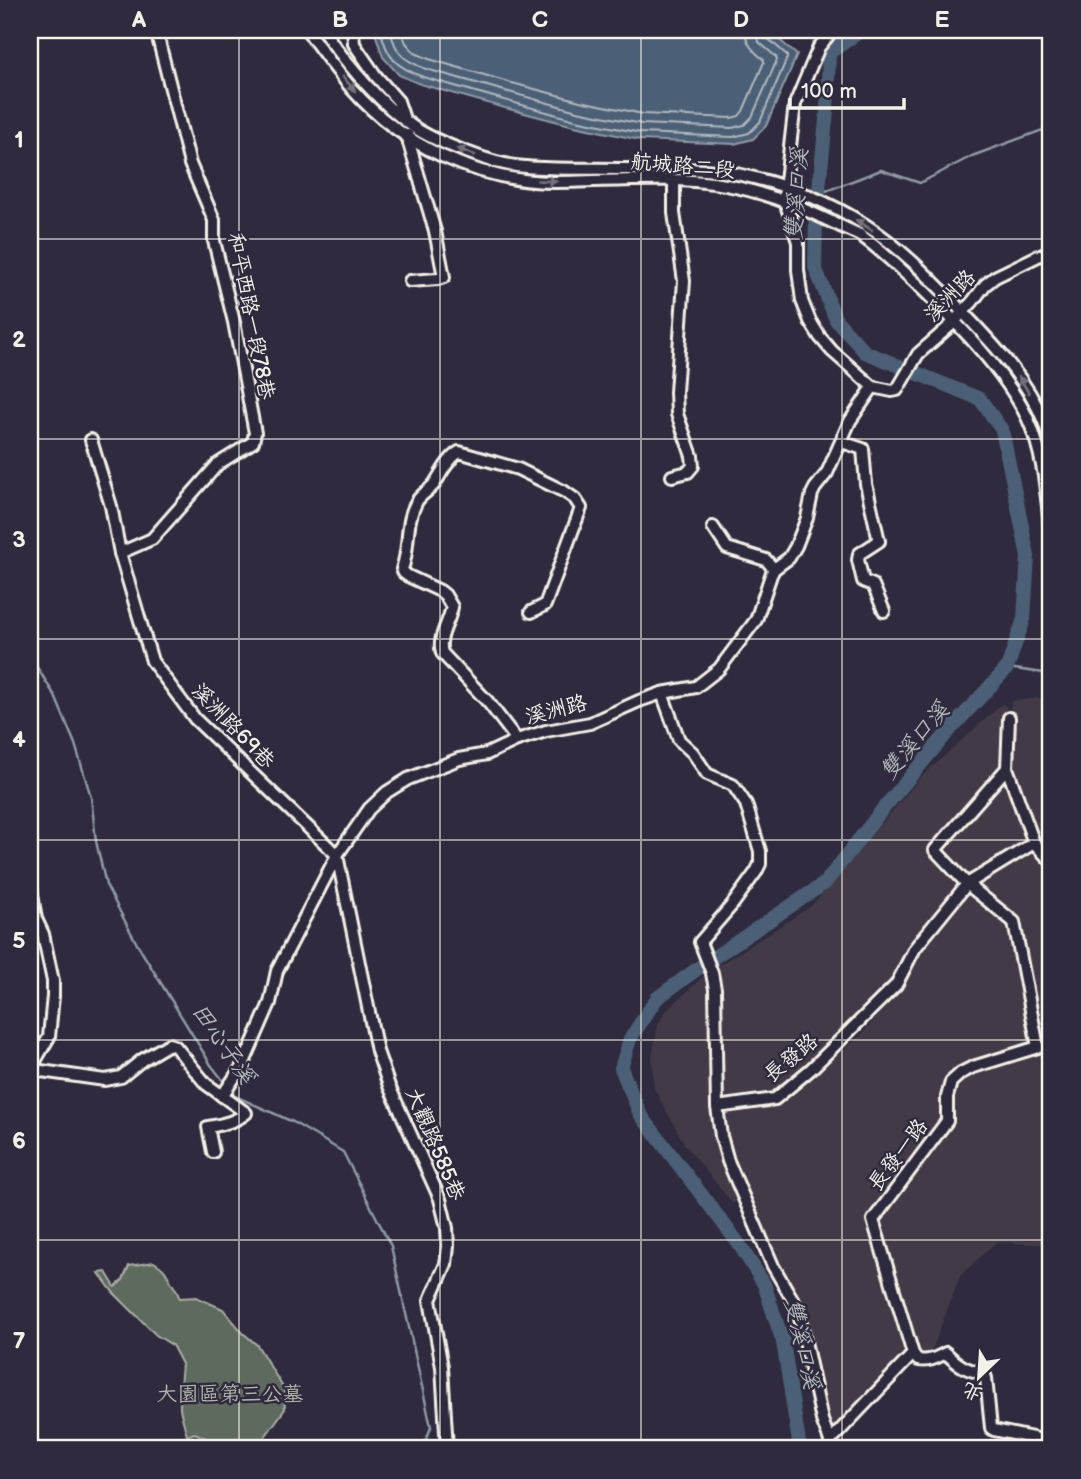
<svg xmlns="http://www.w3.org/2000/svg" width="1081" height="1479" font-family="'Balsamiq Sans','LXGW WenKai TC',sans-serif">
  <style>
    .built { fill: #423a46 }
    .green { fill: #5e6a5f; stroke: #a9aea4; stroke-width: 2 }
    .water { fill: #4c6077; stroke: #8f9aa4; stroke-width: 2 }
    .lines { fill: none; stroke-linecap: round; stroke-linejoin: round }
    .shore { stroke: #b1b7bb; stroke-width: 2 }
    .stream { stroke: #8f9aa4; stroke-width: 2.5 }
    .river { stroke: #4c6077; stroke-width: 14 }
    .minor-casing { stroke: #f4f1e8; stroke-width: 16 }
    .minor { stroke: #2f2a3d; stroke-width: 10 }
    .oneway { fill: #747079 }
    .grid { fill: none; stroke: #f4f1e8; stroke-width: 2; stroke-opacity: 0.55 }
    .labels { text-anchor: middle; dominant-baseline: central; stroke-width: 5; stroke-linejoin: round; paint-order: stroke }
    .street-label { font-size: 21px; fill: #f4f1e8; stroke: #2f2a3d }
    .park-label { font-size: 21px; fill: #b0b4aa; stroke: #2f2a3d }
    .water-label { font-size: 23px; font-style: italic; fill: #b1b7bb; stroke: #2f2a3d }
    .neatline { fill: none; stroke: #f4f1e8; stroke-width: 2.5 }
    .grid-label { font-size: 23px; text-anchor: middle; font-weight: bold; fill: #f4f1e8 }
  </style>
  <rect width="100%" height="100%" fill="#2f2a3d"/>
  <filter id="ink" filterUnits="userSpaceOnUse"><feTurbulence type="fractalNoise" baseFrequency=".0143" numOctaves="2"/><feDisplacementMap in="SourceGraphic" scale="14" xChannelSelector="R" yChannelSelector="G"/><feConvolveMatrix kernelMatrix="1 2 1 2 8 2 1 2 1" color-interpolation-filters="sRGB"/></filter>
  <g filter="url(#ink)">
    <g class="built">
      <path d="M1051 697V861L1036 842 1008 767 1011 701Z"/>
      <path d="M1002 704 1006 706 1004 767 931 851 964 884 892 984 813 1062 774 1096 721 1102 719 989 716 967 810 907 825 891 921 777Z"/>
      <path d="M1006 771 1032 843 968 884 937 850Z"/>
      <path d="M1034 845 1051 863V1245L996 1242 960 1276 935 1342 929 1354H920L877 1221 949 1126 951 1096 955 1084 975 1069 1041 1050 1015 921 970 884Z"/>
      <path d="M968 887 1010 924 1034 1044 950 1078 943 1120 870 1222 910 1352 832 1428 799 1307 742 1176 727 1134 726 1110 778 1106 861 1035 902 988 924 945Z"/>
      <path d="M708 972 711 987 712 1076 739 1197 740 1201 732 1203 685 1145 654 1088 652 1058 658 1025 665 1012Z"/>
    </g>
    <path class="green" d="M154 1262C170 1271 167 1280 178 1292V1295L180 1298 196 1297 223 1309 243 1333 257 1345 284 1389 285 1409 256 1449H210L206 1438 195 1433 187 1436 180 1409V1386L182 1364 172 1345 156 1335 113 1292 99 1273 106 1272 115 1287 123 1280 129 1266Z"/>
    <path class="water" d="M374 30H768L797 55 766 126 753 139 734 144 640 140 574 126 505 108 420 84 399 75 383 57Z"/>
    <g class="lines">
      <g class="shore">
        <path d="M381 30C386 58 397 67 423 77L575 120 641 133 733 137 749 133 760 122 787 58V55L767 38 764 30"/>
        <path d="M390 30C396 54 403 60 426 69L577 111 642 124 732 128 744 125 752 117 777 60 776 57 759 42 756 36V30"/>
        <path d="M401 30 406 43 415 53 429 59 512 83 580 101 643 114 731 118 739 116 743 111 764 62V60C753 51 746 44 745 30"/>
      </g>
      <g class="stream">
        <path d="M818 194 881 170 920 183 972 156 1051 127"/>
        <path d="M30 656 55 696 75 744 91 797 96 841 106 885 137 944 211 1065 225 1083"/>
        <path d="M1007 668 1044 673 1051 671"/>
        <path d="M229 1089 235 1096 293 1122 343 1152 391 1246 431 1427 423 1449"/>
      </g>
      <path class="river" d="M800 1449 783 1342 764 1284 739 1244 640 1114 621 1068 630 1039 657 998 704 964 825 883 882 810 948 732 1007 668 1024 619 1028 556 1002 430 980 399 865 352 836 320 815 267 816 218 827 110 829 53 859 32 866 30"/>
      <g class="minor-casing">
        <g id="minor">
          <path d="M307 30C321 50 336 70 352 89 401 145 477 181 552 182 609 182 671 175 726 185 764 192 801 207 836 224 844 228 852 231 860 235 880 249 898 267 916 283 955 321 1003 368 1027 417 1044 453 1047 497 1051 536"/>
          <path d="M323 30C348 66 376 100 412 126 429 138 450 146 469 153 487 160 507 166 526 167 559 170 593 168 626 169 663 169 700 167 737 174 781 183 826 200 864 224 898 245 928 276 955 304 988 339 1026 376 1044 422 1047 430 1049 439 1051 447"/>
          <path d="M353 30 354 44 376 76 398 101 404 119"/>
          <path d="M833 30 819 47 795 104 784 198 798 242V270L802 301 810 321 820 337 832 351 873 387 892 391 897 390 918 354 950 326 973 301 985 285 995 277 1038 256 1051 253"/>
          <path d="M929 32 934 30"/>
          <path d="M408 135 409 143 435 231 444 277 438 279 410 281"/>
          <path d="M91 440 111 506 120 553 152 661 195 719 337 855 377 1051 389 1086 440 1199 447 1228 448 1246 446 1264 430 1300 442 1367 447 1449"/>
          <path d="M842 442 863 449 866 484 879 541 859 554 858 560 863 581 873 585 884 611"/>
          <path d="M672 476 688 472 693 466 692 456 677 414 676 392 684 281 674 213V181"/>
          <path d="M713 527 727 548 766 560 774 569"/>
          <path d="M120 553 152 539 218 464 253 442 255 433 234 322 214 241V220L190 164 156 30"/>
          <path d="M662 693 679 740 693 753 707 774 733 785 746 804 760 851V864L756 872 732 905 700 942 712 973 715 989 717 1107 721 1136 728 1161 773 1266 798 1309 822 1420 830 1441V1449"/>
          <path d="M1009 718 1007 768 1034 843 1051 861"/>
          <path d="M517 740 488 702 442 653C437 638 449 623 452 607L445 595 440 591 408 576 404 573 402 569C410 548 405 523 416 503 420 494 430 491 435 483 442 472 448 459 459 452L518 469 565 492 575 499 581 508 545 605 531 612"/>
          <path d="M30 882 36 919 43 934 53 981V996L49 1037 35 1061 30 1083"/>
          <path d="M34 1070 105 1080 121 1077 142 1060 169 1044 175 1046 206 1084 246 1113C237 1121 221 1125 208 1127L213 1152"/>
          <path d="M222 1096 243 1065 270 1003 277 971 337 855 369 809 387 792 408 779 431 770 459 759 487 754 517 740 546 731 590 723 639 701 662 693 696 687 719 669 756 620 771 575 774 569 789 558 796 546 807 518 812 494 815 488 827 473 850 421 873 387"/>
          <path d="M717 1107 775 1099 811 1069 896 985 915 948 967 884 1034 843"/>
          <path d="M913 1354 918 1360C929 1362 936 1358 946 1353 958 1365 967 1371 984 1373L986 1378 991 1428 994 1430 1047 1441 1048 1449"/>
          <path d="M830 1441 913 1354 873 1220 947 1121V1097L951 1082 961 1073 973 1067 1038 1047 1014 922 967 884 935 850 1007 768"/>
        </g>
      </g>
      <use href="#minor" class="minor"/>
    </g>
    <defs><path id="oneway-solid" d="M-6-.8H1V-3.2L6.5 0L1 3.2V.8H-6Z" transform="scale(1.75)"/></defs>
    <g class="oneway">
      <use href="#oneway-solid" transform="translate(349 84) rotate(50)"/>
      <use href="#oneway-solid" transform="translate(466 152) rotate(-160)"/>
      <use href="#oneway-solid" transform="translate(547 181) rotate(3)"/>
      <use href="#oneway-solid" transform="translate(864 225) rotate(-147)"/>
      <use href="#oneway-solid" transform="translate(1024 385) rotate(-122)"/>
    </g>
  </g>
  <path class="grid" d="M239 30V1449M440 30V1449M641 30V1449M842 30V1449M30 239H1051M30 439H1051M30 639H1051M30 840H1051M30 1040H1051M30 1240H1051"/>
  <g class="labels">
    <g class="street-label">
      <text transform="translate(683 166) rotate(5)">航城路二段</text>
      <text transform="translate(950 296) rotate(-46)">溪洲路</text>
      <text transform="translate(251 316) rotate(79)">和平西路一段78巷</text>
      <text transform="translate(556 710) rotate(-14)">溪洲路</text>
      <text transform="translate(233 726) rotate(46)">溪洲路69巷</text>
      <text transform="translate(791 1058) rotate(-40)">長發路</text>
      <text transform="translate(435 1144) rotate(67)">大觀路585巷</text>
      <text transform="translate(898 1155) rotate(-53)">長發一路</text>
    </g>
    <g class="park-label">
      <text x="230" y="1394">大園區第三公墓</text>
    </g>
    <g class="water-label">
      <text transform="translate(797 194) rotate(-86)">雙溪口溪</text>
      <text transform="translate(915 741) rotate(-50)">雙溪口溪</text>
      <text transform="translate(223 1044) rotate(55)">田心子溪</text>
      <text transform="translate(802 1344) rotate(77)">雙溪口溪</text>
    </g>
  </g>
  <rect width="1081" height="1479" fill="none" stroke="#2f2a3d" stroke-width="77"/>
  <g transform="translate(979 1377) rotate(205)" stroke="#2f2a3d" stroke-width="5" paint-order="stroke">
  <path d="M0-5L12 26L0 18L-12 26Z" fill="#f4f1e8"/>
  <text y="-10" font-size="19" font-weight="bold" text-anchor="middle" fill="#f4f1e8">北</text>
  </g>
  <path d="M790 98v10h114v-10" fill="none" stroke="#f4f1e8" stroke-width="3.5"/>
  <text x="801" y="98" font-size="21" fill="#f4f1e8" stroke="#2f2a3d" stroke-width="5" paint-order="stroke">100 m</text>
  <rect x="38" y="38" width="1004" height="1402" class="neatline"/>
  <g class="grid-label">
    <text x="139" y="27">A</text>
    <text x="340" y="27">B</text>
    <text x="540" y="27">C</text>
    <text x="741" y="27">D</text>
    <text x="942" y="27">E</text>
    <text x="19" y="147">1</text>
    <text x="19" y="347">2</text>
    <text x="19" y="547">3</text>
    <text x="19" y="747">4</text>
    <text x="19" y="948">5</text>
    <text x="19" y="1148">6</text>
    <text x="19" y="1348">7</text>
  </g>
</svg>
